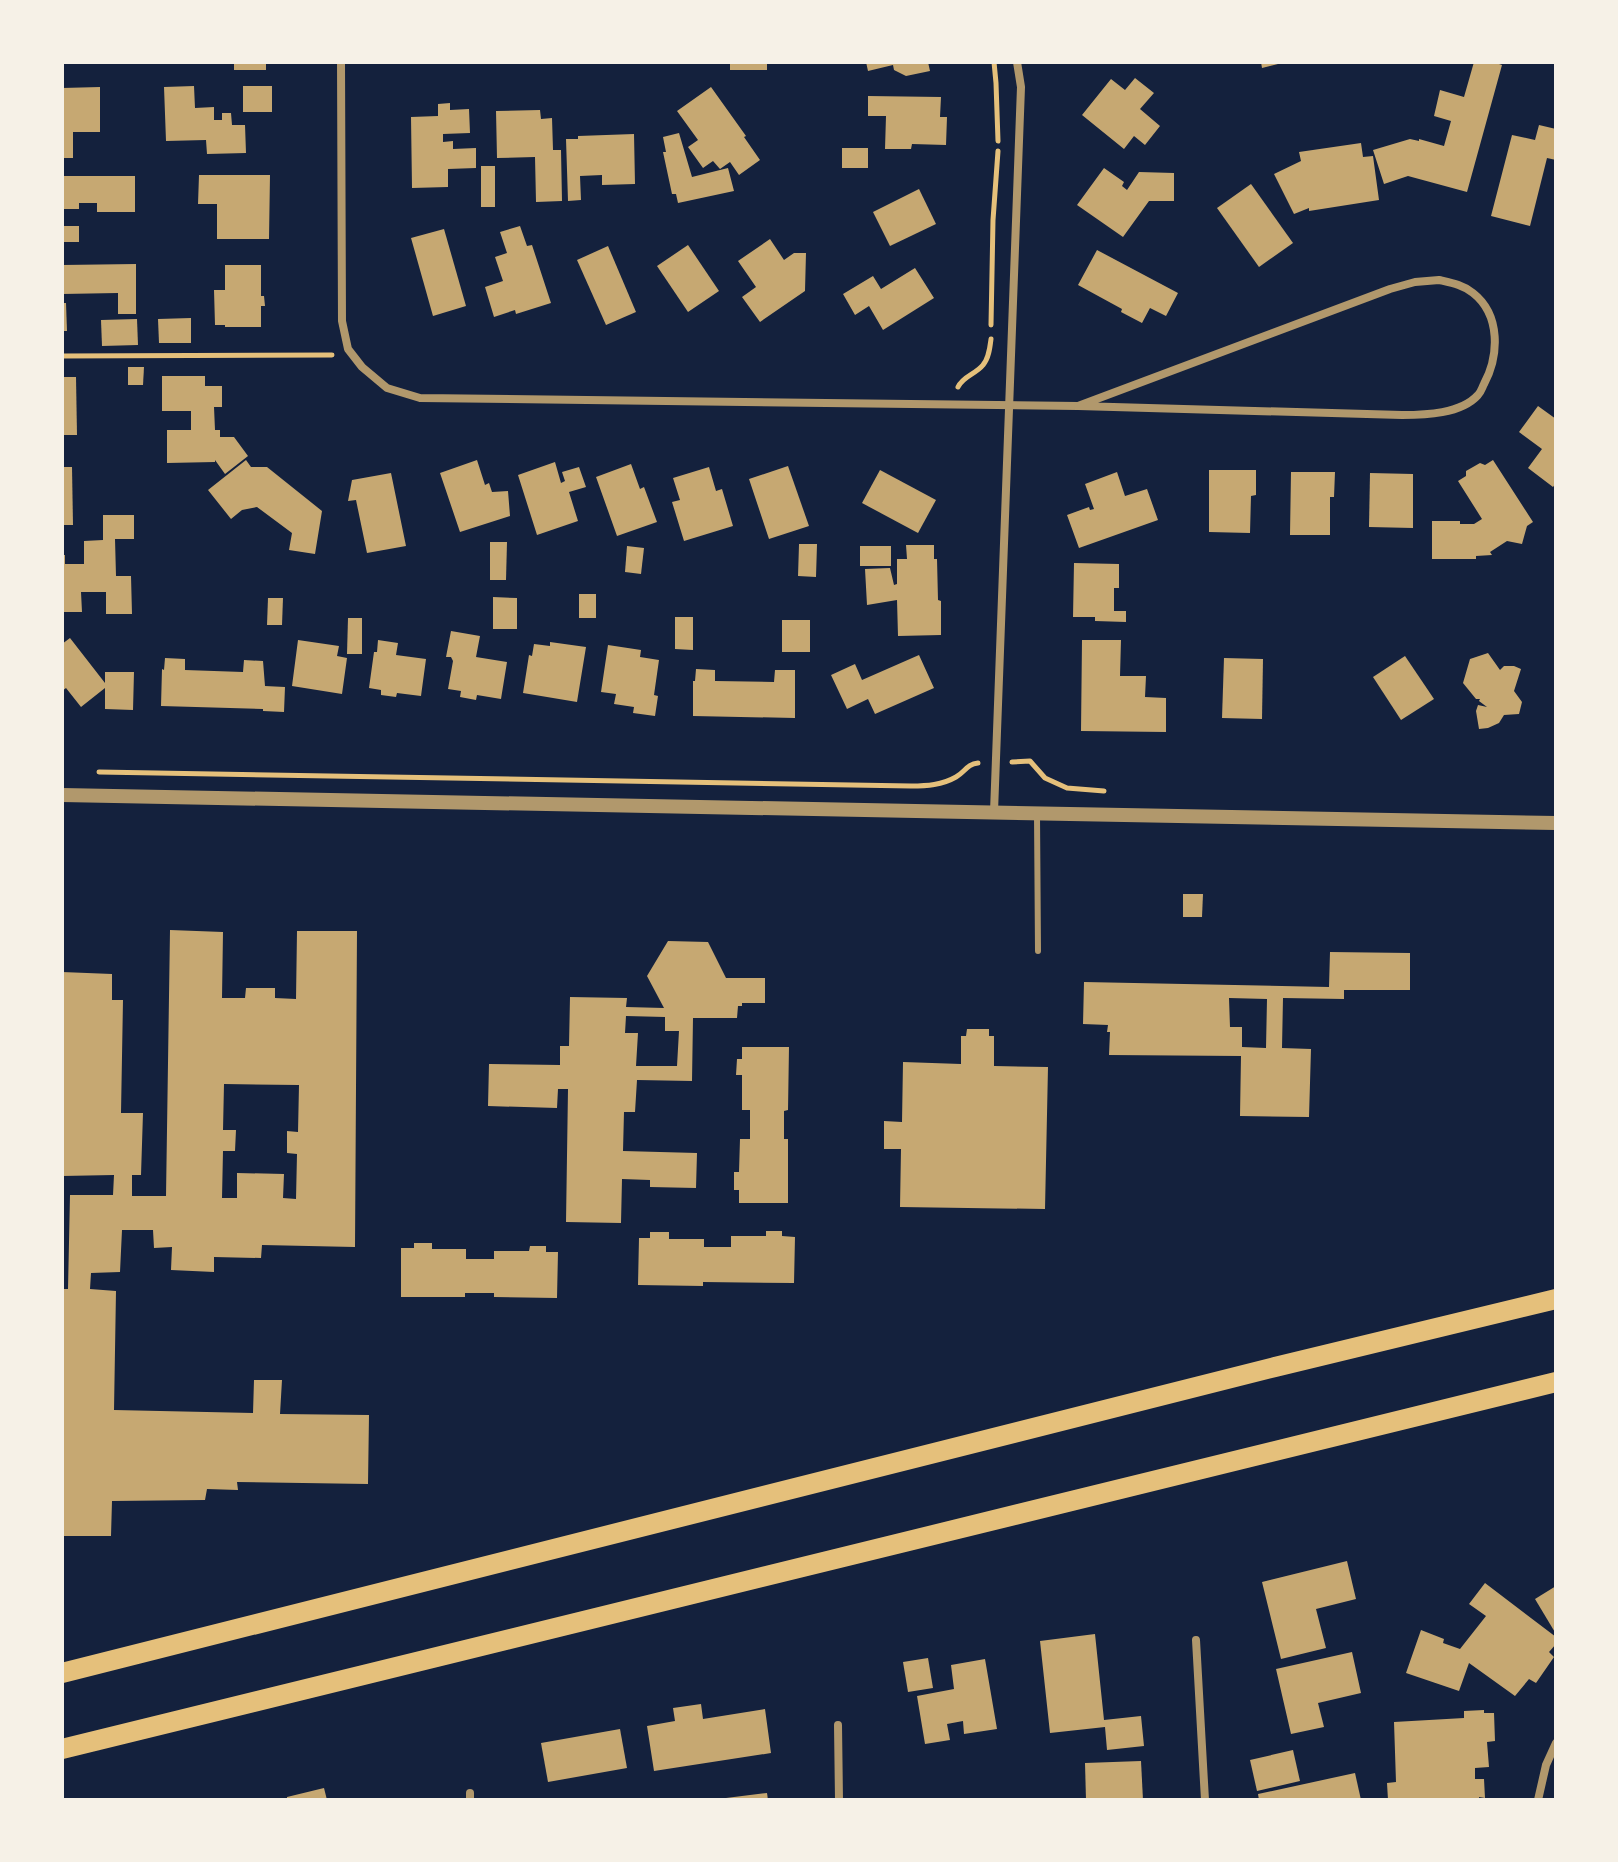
<svg xmlns="http://www.w3.org/2000/svg" width="1618" height="1862" font-family="Montserrat,sans-serif">
  <style>
    .building { fill: #c6a872; fill-rule: evenodd }
    .lines { fill: none; stroke-linecap: round; stroke-linejoin: round }
    .path { stroke: #e5c07b; stroke-width: 5 }
    .service { stroke: #b1986c; stroke-width: 6 }
    .minor { stroke: #b1986c; stroke-width: 8 }
    .tertiary { stroke: #b1986c; stroke-width: 14 }
    .primary { stroke: #e5c07b; stroke-width: 20 }
  </style>
  <rect width="100%" height="100%" fill="#14213d"/>
  <g class="building">
    <rect x="234" y="62" width="32" height="8"/>
    <rect x="730" y="62" width="37" height="8"/>
    <path d="M866 62H928L930 71 906 76 894 70 893 65 868 71Z"/>
    <path d="M1261 62H1282V63L1262 68Z"/>
    <path d="M1474 62H1493L1502 65 1467 192 1408 176 1384 184 1373 150 1410 139 1419 141V139L1444 146 1451 121 1434 116 1440 90 1464 97Z"/>
    <path d="M1135 78 1154 93 1140 109 1160 126 1145 145 1134 136 1124 149 1082 115 1111 79 1125 90Z"/>
    <path d="M194 86 195 108 214 107V120H222V113H231L232 125H245L246 153 207 154 206 140 166 141 164 87Z"/>
    <rect x="243" y="86" width="29" height="26"/>
    <path d="M100 87V132H73V158H62V88Z"/>
    <path d="M711 87 746 136 744 137 760 160 739 175 730 162 720 169 713 161 703 168 688 147 698 140 677 111Z"/>
    <path d="M868 96 941 97 940 117H947L946 145 912 144 911 149H885L886 116H868Z"/>
    <path d="M450 103V110L469 109 470 133 443 134V142L453 141V149L476 148V168L448 169V187L412 188 411 117 438 116V104Z"/>
    <path d="M540 110 541 119 552 118 553 150H561L562 201 536 202 535 157 497 158 496 111Z"/>
    <path d="M1539 125 1556 129V160L1547 158 1530 226 1491 216 1512 135 1535 140Z"/>
    <path d="M679 133 692 177 728 168 734 191 678 203 676 194H672L663 152H666L663 137Z"/>
    <path d="M634 134 635 184 602 185V175L580 176 581 200 568 201 566 139H578V136Z"/>
    <path d="M1361 143 1363 157 1373 156 1379 200 1309 211V208L1294 214 1274 174 1301 161 1299 152Z"/>
    <rect x="842" y="148" width="26" height="20"/>
    <rect x="481" y="166" width="14" height="41"/>
    <path d="M1104 168 1124 182 1122 186 1127 190 1139 172 1174 173V201H1149L1123 237 1077 205Z"/>
    <path d="M199 175H270L269 239H217V204H198Z"/>
    <path d="M62 176H135V212H97V203H79V209H62Z"/>
    <path d="M1251 184 1293 243 1259 267 1217 208Z"/>
    <path d="M919 189 936 224 890 246 873 212Z"/>
    <rect x="62" y="226" width="17" height="16"/>
    <path d="M520 226 527 246 532 245 551 303 516 314 515 310 494 317 485 287 503 281 495 257 507 253 500 232Z"/>
    <path d="M444 229 466 306 433 316 411 238Z"/>
    <path d="M770 239 784 260 794 253H806L805 291 760 322 742 297 756 287 738 261Z"/>
    <path d="M688 245 719 291 688 312 657 266Z"/>
    <path d="M608 246 636 312 606 325 577 260Z"/>
    <path d="M1097 250 1178 293 1166 316 1150 308 1142 323 1121 312 1122 309 1078 285Z"/>
    <path d="M136 264V314H118V293L62 294V265Z"/>
    <path d="M225 265H261V296H264L265 306H261V327H225V325H215L214 290H225Z"/>
    <path d="M915 268 934 298 883 330 869 306 855 315 843 294 873 276 881 289Z"/>
    <path d="M62 303H66L67 331H62Z"/>
    <path d="M191 318V343H159L158 319Z"/>
    <path d="M137 319 138 345 102 346 101 320Z"/>
    <path d="M128 367H144L143 385H128Z"/>
    <path d="M162 376H205V386H222V407H214L215 430H220V437H234L248 456 225 474 215 460V462L167 463V430H191V411H162Z"/>
    <path d="M62 377H76L77 435H62Z"/>
    <path d="M1538 406 1556 419V483L1553 487 1528 468 1542 449 1519 432Z"/>
    <path d="M246 460 251 467H267L322 511 315 554 289 550 292 533 257 507 242 510 231 519 208 490Z"/>
    <path d="M477 460 485 485 489 483 492 492 508 491 510 516 460 532 440 473Z"/>
    <path d="M1493 460 1533 522 1527 526 1522 544 1507 541 1490 552 1492 555 1476 556V559H1432V521H1460V524H1474L1482 519 1458 481 1466 476V471L1480 463 1485 465Z"/>
    <path d="M555 462 561 483 565 481 562 472 579 467 586 487 569 492 578 521 537 535 518 475Z"/>
    <path d="M631 464 640 489 644 487 657 522 617 536 596 477Z"/>
    <path d="M788 466 809 526 769 539 749 479Z"/>
    <path d="M62 467H72L73 525H62Z"/>
    <path d="M709 467 716 491 722 489 733 526 684 541 672 502 680 500 673 478Z"/>
    <path d="M880 470 936 500 918 533 862 503Z"/>
    <path d="M1209 470H1256V495L1251 496 1250 533 1209 532Z"/>
    <path d="M1117 472 1125 496 1147 489 1158 520 1079 548 1067 515 1089 507 1090 510 1094 509 1085 484Z"/>
    <path d="M1291 472H1335L1334 497H1330V535H1290Z"/>
    <path d="M391 473 406 546 367 553 356 500 348 501 352 480Z"/>
    <path d="M1370 473 1413 474V528L1369 527Z"/>
    <path d="M103 515H134V539H115L116 576H131L132 614H106V592H81L82 612H62V555H65V564H84V541L103 540Z"/>
    <path d="M490 542H507L506 580H490Z"/>
    <path d="M799 544H817L816 577 798 576Z"/>
    <path d="M906 545H934V559H937L938 600 941 601V635L898 636 897 600 867 605 865 569 890 568 894 585 897 584V559H907Z"/>
    <path d="M627 546 644 548 641 574 625 572Z"/>
    <rect x="860" y="546" width="31" height="20"/>
    <path d="M1074 563 1119 564V588H1114V611H1126V622L1095 621V617H1073Z"/>
    <rect x="579" y="594" width="17" height="24"/>
    <path d="M493 597 517 598V629H493Z"/>
    <path d="M268 598H283L282 625H267Z"/>
    <path d="M675 617H693V650L675 649Z"/>
    <path d="M348 618H362V654H347Z"/>
    <rect x="782" y="620" width="28" height="32"/>
    <path d="M451 631 480 636 476 657 507 662 501 699 477 695 476 700 460 697 461 691 448 689 453 661 451 657H446Z"/>
    <path d="M70 638 105 683V672H134L133 710 105 709V688L81 707 66 688 62 691V644Z"/>
    <path d="M298 640 339 646 337 656 347 658 342 694 292 686Z"/>
    <path d="M378 640 398 643 396 655 426 659 421 696 397 693 396 697 381 695V690L369 688 374 652H377Z"/>
    <path d="M1082 640H1121L1120 676H1146L1145 697 1166 698V732L1081 731Z"/>
    <path d="M550 642 586 647 577 702 523 693 529 655 532 656 534 644 550 646Z"/>
    <path d="M608 645 641 650 640 657 659 660 654 695 658 696 655 716 633 713 634 707 614 704 616 694 601 692Z"/>
    <path d="M1488 653 1500 670 1504 666H1514L1521 669 1514 691 1522 702 1519 714 1504 715 1499 723 1488 728 1479 729 1476 711 1478 705 1487 707 1479 701 1480 699H1476L1463 683 1470 659Z"/>
    <path d="M919 655 934 688 875 714 868 699 847 709 831 675 855 664 862 680Z"/>
    <path d="M1405 656 1434 699 1401 720 1373 677Z"/>
    <path d="M165 658 185 659V670L243 672 244 660 263 661 265 686 285 687 284 712 263 711V709L161 706 162 669 164 670Z"/>
    <path d="M1224 658 1263 659 1262 719 1222 718Z"/>
    <path d="M696 669 715 670V681L774 682 775 670H795V718L693 716V681H695Z"/>
    <path d="M1183 894H1203L1202 917H1183Z"/>
    <path d="M170 930 223 932 222 998H245L246 988H275V998L296 999 297 931H357L355 1247 262 1245 261 1258 214 1257V1272L171 1270 172 1247 154 1248 153 1230H122L120 1272 91 1273 90 1289 116 1291 114 1410 253 1413 254 1380H282L280 1414 369 1415 368 1484 237 1482 238 1490 207 1489 205 1500 112 1501 111 1536H62V1289H68L70 1195H113L114 1175 62 1176V972L112 974V1000H123L121 1113H143L141 1175H132V1196H166ZM224 1084 299 1085 298 1132 287 1131V1153L297 1154 296 1199 283 1198 284 1174 237 1173V1198H222L223 1151H235L236 1130H223Z"/>
    <path d="M668 941 708 942 726 978H765V1003H742V1006H738L737 1018H693L692 1081 637 1080 635 1112H624L623 1151 697 1153 696 1188 650 1187V1180L622 1179 621 1223 566 1222 568 1089H558L557 1108 488 1106 489 1064 560 1065V1046H569L570 997 627 998 626 1007 664 1008 647 976ZM626 1016 665 1017V1031H679L677 1066H636L638 1033H625Z"/>
    <path d="M1330 952 1410 953V990H1344V999L1283 998 1282 1048 1311 1049 1309 1117 1240 1116 1241 1056 1109 1055 1110 1032H1107L1108 1025 1083 1024 1084 982 1329 987ZM1229 998 1267 999 1266 1048 1242 1047V1027H1230Z"/>
    <path d="M967 1029H989V1036H994V1066L1048 1067 1045 1209 900 1207 901 1149H884V1121L902 1122 903 1062 961 1064V1036H966Z"/>
    <path d="M742 1047H789L788 1110 784 1111V1139H788V1203H739V1190H734V1172H739L740 1139H750V1110H742V1075H736L737 1059H742Z"/>
    <path d="M766 1231H782V1236L795 1237 794 1283 703 1282V1286L638 1285 639 1238H650V1232H669V1239H704V1247H731V1236H766Z"/>
    <path d="M414 1243H432V1249H466V1259H494V1251H529L530 1246H546V1252H558L557 1298 494 1297V1293H465V1297H401V1248H414Z"/>
    <path d="M1347 1561 1356 1599 1316 1609 1326 1648 1281 1659 1262 1582Z"/>
    <path d="M1485 1583 1556 1637V1644L1549 1652 1554 1657 1536 1683 1529 1679 1515 1696 1469 1663 1459 1691 1406 1673 1421 1630 1444 1639 1443 1643 1460 1649 1486 1616 1469 1604Z"/>
    <path d="M1556 1586V1634L1535 1599Z"/>
    <path d="M1095 1634 1104 1720 1141 1716 1144 1746 1107 1750 1105 1727 1050 1733 1040 1641Z"/>
    <path d="M1352 1652 1361 1693 1318 1703 1324 1727 1291 1734 1276 1669Z"/>
    <path d="M928 1658 933 1688 908 1692 903 1662Z"/>
    <path d="M985 1659 997 1729 964 1734 963 1721 947 1724 950 1740 925 1744 917 1696 954 1689 951 1665Z"/>
    <path d="M701 1704 703 1719 765 1709 771 1753 654 1771 647 1726 675 1721 673 1708Z"/>
    <path d="M1484 1710V1713H1494L1495 1741 1487 1742 1489 1767 1475 1768V1779H1484L1485 1798 1479 1797V1800H1388L1387 1783 1396 1782 1394 1722 1464 1718V1711Z"/>
    <path d="M620 1729 627 1768 548 1782 541 1743Z"/>
    <path d="M1293 1750 1300 1781 1257 1791 1250 1760Z"/>
    <path d="M1141 1761 1143 1800H1086L1085 1763Z"/>
    <path d="M1355 1773 1361 1800H1259L1258 1794Z"/>
    <path d="M324 1788 327 1800H287V1797Z"/>
    <path d="M767 1793 768 1800H726V1798Z"/>
  </g>
  <g class="lines">
    <g class="path">
      <path d="M994 62 996 83 998 141"/>
      <path d="M991 325 993 220 998 151"/>
      <path d="M62 356 332 355"/>
      <path d="M958 387C963 376 976 374 983 365 989 358 990 347 991 339"/>
      <path d="M1012 762 1030 761 1045 778 1067 788 1104 791"/>
      <path d="M99 772 911 786C927 786 942 785 956 777 965 772 967 764 978 763"/>
    </g>
    <path class="service" d="M1037 815 1038 951"/>
    <g class="minor">
      <path d="M341 62 342 321 348 349 362 367 387 388 420 398 1078 406"/>
      <path d="M1439 280C1452 283 1463 285 1473 293 1501 315 1499 356 1484 384 1482 388 1481 392 1478 395 1461 414 1425 415 1402 415L1078 406 1390 289 1415 282Z"/>
      <path d="M994 812 1021 87 1017 62"/>
      <path d="M1196 1640 1205 1800"/>
      <path d="M838 1725 839 1800"/>
      <path d="M470 1800V1793"/>
      <path d="M1538 1800 1546 1765 1556 1743"/>
    </g>
    <path class="tertiary" d="M62 795 1556 823"/>
    <g class="primary">
      <path d="M62 1673 1275 1367 1556 1299"/>
      <path d="M62 1749 1556 1382"/>
    </g>
  </g>
  <rect width="1618" height="1862" fill="none" stroke="#f6f1e7" stroke-width="128"/>
</svg>
